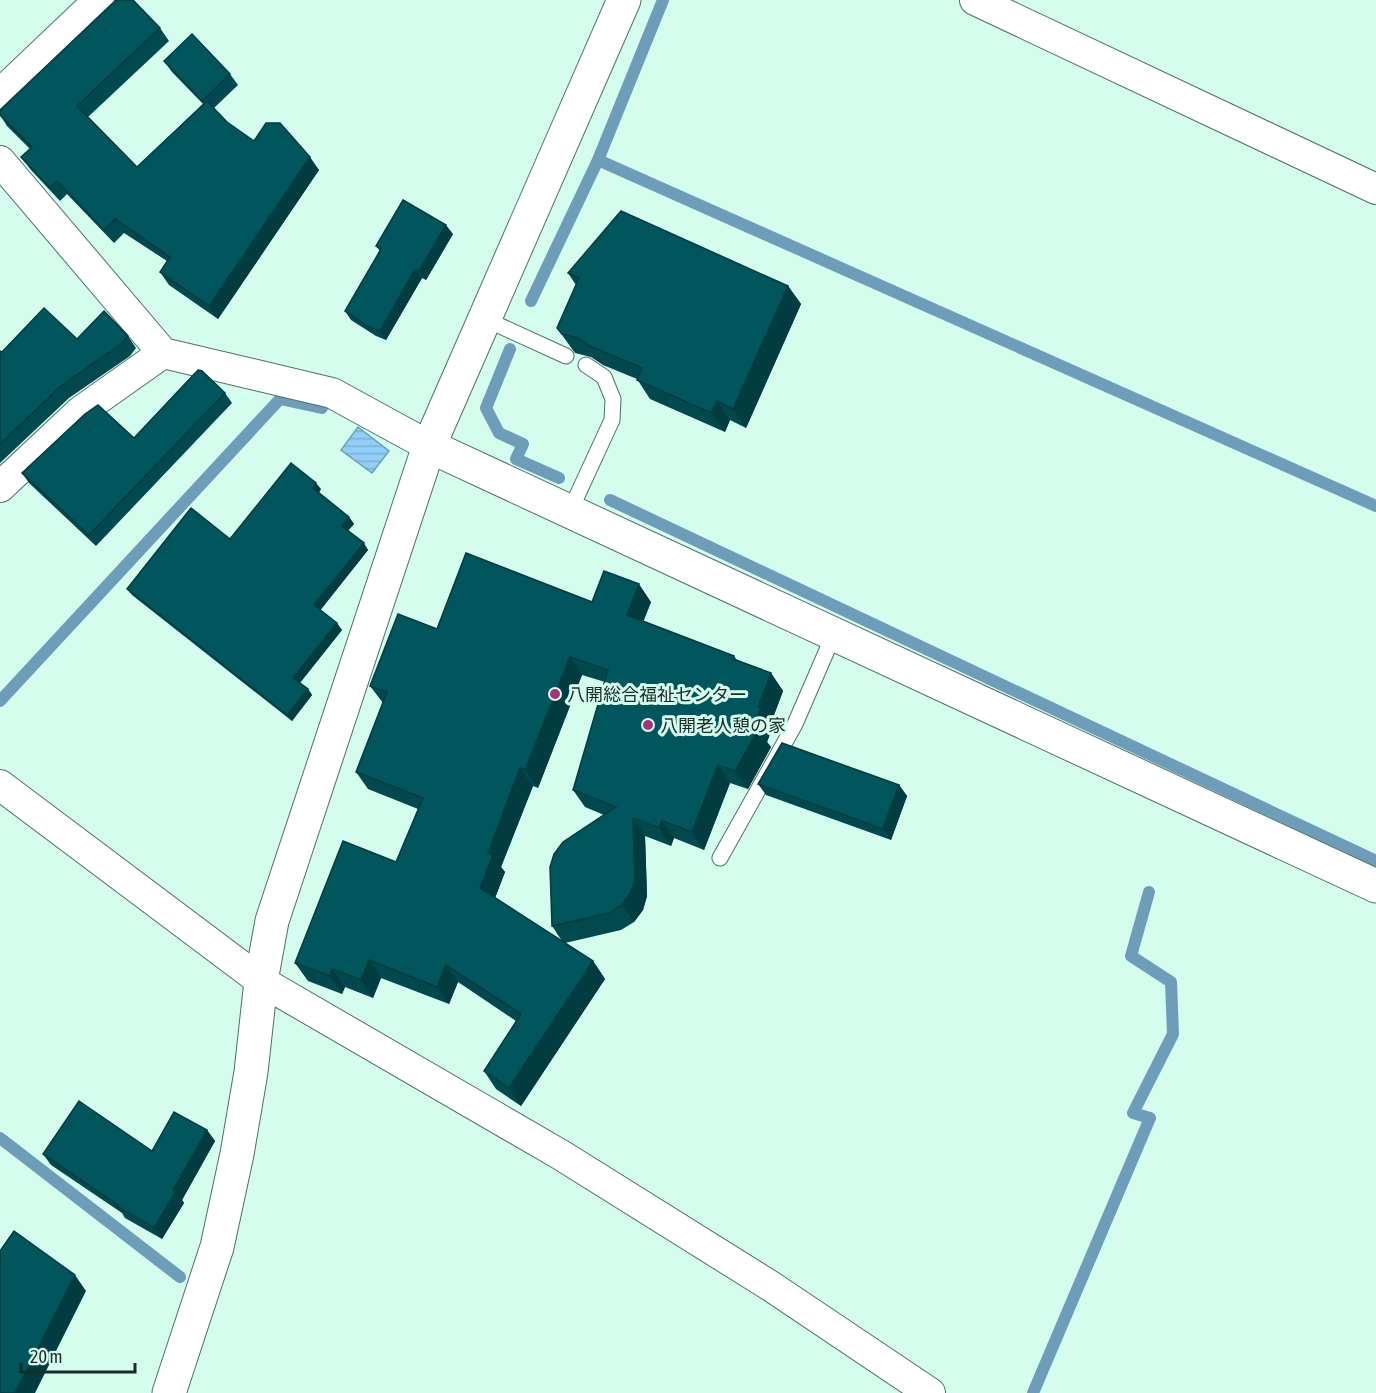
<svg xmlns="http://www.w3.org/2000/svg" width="1376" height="1393" font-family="'Asap Condensed','Noto Sans JP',sans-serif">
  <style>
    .water { fill: url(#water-rules); stroke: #6d9db9; stroke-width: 1.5 }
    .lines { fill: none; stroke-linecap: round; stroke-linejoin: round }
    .stream { stroke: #6d9db9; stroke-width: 12 }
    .lane-casing { stroke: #4c7164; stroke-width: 17 }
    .street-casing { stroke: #4c7164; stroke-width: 32 }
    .secondary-casing { stroke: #4c7164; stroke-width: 35 }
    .lane { stroke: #fff; stroke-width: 15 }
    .street { stroke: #fff; stroke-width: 30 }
    .secondary { stroke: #fff; stroke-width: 33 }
    .wall { fill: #01494f; fill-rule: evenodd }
    .shaded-wall { fill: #013c40 }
    .building { fill: #01555c; stroke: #013c40; stroke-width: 1.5 }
    .poi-dot { fill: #a92f82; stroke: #d4fded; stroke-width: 2 }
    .labels { text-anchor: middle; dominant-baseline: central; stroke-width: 6; stroke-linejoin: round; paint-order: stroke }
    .poi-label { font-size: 18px; fill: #1b2b25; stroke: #d4fded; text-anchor: start }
  </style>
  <defs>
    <pattern id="water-rules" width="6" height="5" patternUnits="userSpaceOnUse" patternTransform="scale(1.5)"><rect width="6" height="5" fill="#90cef8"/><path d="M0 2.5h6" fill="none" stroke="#7cb1d4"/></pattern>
  </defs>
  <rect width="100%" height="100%" fill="#d4fded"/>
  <path class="water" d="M358 427 389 451 372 473 341 450Z"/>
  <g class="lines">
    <g class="stream">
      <path d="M598 160 1376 506"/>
      <path d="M531 301 598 160 663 0"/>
      <path d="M510 349 486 408 499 433 523 444 516 459 559 478"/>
      <path d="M610 500 1376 861"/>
      <path d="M0 701 280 399 322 408"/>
      <path d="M0 1138 180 1277"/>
      <path d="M1033 1393 1150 1118 1133 1113 1173 1034 1171 982 1131 956 1149 892"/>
    </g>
    <g class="lane-casing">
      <g id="lane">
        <path d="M485 319 566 356"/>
        <path d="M570 511 612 420 613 399 604 377 586 365"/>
        <path d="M720 858 795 724 834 634"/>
      </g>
    </g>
    <g class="street-casing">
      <g id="street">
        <path d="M975 0 1376 189"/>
        <path d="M0 94 99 0"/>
        <path d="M0 161 163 353 332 393 429 446"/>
        <path d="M0 487 81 411 163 353"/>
        <path d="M0 785 261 981 561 1155 769 1285 930 1393"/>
      </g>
    </g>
    <g class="secondary-casing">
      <g id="secondary">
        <path d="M429 446 1376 886"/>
        <path d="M169 1393 217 1247 237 1154 251 1072 261 981 272 921 429 446 624 0"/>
      </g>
    </g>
    <use href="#lane" class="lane"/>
    <use href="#street" class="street"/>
    <use href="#secondary" class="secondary"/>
  </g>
  <g class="wall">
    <path d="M160 28 169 41 88 117 137 167 203 104 172 72 164 61 230 74 238 85 214 108 227 122 254 141 319 170 218 319 169 285 160 272 167 261 124 233 114 243 67 194 60 201 31 170 21 157 30 149 7 126 0 115V110Z"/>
    <path d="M453 234 426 280 422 278 386 340 376 336 351 320 345 311 380 251 376 246Z"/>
    <path d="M568 273 788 286 801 304 746 428 730 420 725 432 650 399 637 379 603 365 591 357 575 353 557 328 576 285Z"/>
    <path d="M128 336 136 348 130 356 69 398 0 463V351L2 352Z"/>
    <path d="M225 393 232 403 96 546 29 483 22 473 134 438Z"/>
    <path d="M321 489 319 493 349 517 354 524 348 530 368 550 320 610 342 630 300 683 308 689 312 695 292 721 132 595 127 589 230 539Z"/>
    <path d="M592 602H651L643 621 734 656 737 660 771 673 783 691 771 723 773 726 767 742 771 747 748 789 730 783 704 850 674 838 671 846 645 836 647 896 643 910 634 922 621 930 565 943 593 961 605 979 521 1106 496 1089 484 1071 516 1021 458 982 449 1004 381 978 373 998 345 987 342 994 308 981 295 963 396 862 418 809 368 789 356 772 383 703 370 686 437 629ZM582 675 605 682 573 790 585 807 604 815 552 926 562 941 495 898 505 872 501 867 533 786 538 788Z"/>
    <path d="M758 784 899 785 907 796 891 840 766 795Z"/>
    <path d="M207 1130 215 1141 182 1200 184 1203 162 1239 125 1218 122 1213 51 1165 43 1154 152 1151Z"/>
  </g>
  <g class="shaded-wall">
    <path d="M310 157 319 170 218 319 209 306Z"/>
    <path d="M446 225 453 234 426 280 419 271Z"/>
    <path d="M415 269 422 278 386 340 380 331Z"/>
    <path d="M788 286 801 304 746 428 733 409Z"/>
    <path d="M717 401 730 420 725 432 711 413Z"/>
    <path d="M316 483 321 489 317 494 313 488Z"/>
    <path d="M349 517 354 524 347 532 342 526Z"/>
    <path d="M364 543 368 550 319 612 314 605Z"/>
    <path d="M639 584 651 602 639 633 627 615Z"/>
    <path d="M337 623 342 630 298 685 293 678Z"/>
    <path d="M570 657 582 675 538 788 525 770Z"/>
    <path d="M771 673 783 691 771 723 773 726 767 742 771 747 748 789 735 771 753 728 758 707Z"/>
    <path d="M308 689 312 695 292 721 287 715Z"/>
    <path d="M718 765 730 783 704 850 692 832Z"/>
    <path d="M520 768 533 786 501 867 505 872 492 906 480 888 488 853Z"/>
    <path d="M899 785 907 796 891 840 883 829Z"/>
    <path d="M633 818 645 836 647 896 643 910 634 922 622 905Z"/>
    <path d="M662 821 674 838 671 846 659 828Z"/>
    <path d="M369 960 381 978 373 998 361 980Z"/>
    <path d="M593 961 605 979 521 1106 509 1088Z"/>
    <path d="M446 965 458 982 449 1004 437 987Z"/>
    <path d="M332 969 345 987 342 994 330 976Z"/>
    <path d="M207 1130 215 1141 182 1200 184 1203 162 1239 154 1228 173 1190Z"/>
    <path d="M75 1275 86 1291 35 1393H15Z"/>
  </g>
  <g class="building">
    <path d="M116 0H133L160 28 77 106 137 167 207 101 227 122 254 141 266 123H280L310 157 209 306 160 272 170 257 115 219 104 230 57 181 50 188 21 157 32 147 0 115V110Z"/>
    <path d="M192 34 230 74 202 101 164 61Z"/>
    <path d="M403 200 446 225 419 271 415 269 380 331 369 327 345 311 381 249 376 246Z"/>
    <path d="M621 211 788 286 733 409 717 401 711 413 637 380 642 368 590 346 578 338 562 334 557 328 579 278 568 273Z"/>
    <path d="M44 308 77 339 104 311 128 336 121 344 61 386 0 444V351L2 352Z"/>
    <path d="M198 370 202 371 225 393 89 535 22 473 85 414 98 405 134 438Z"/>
    <path d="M291 463 316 483 313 488 349 517 342 526 364 543 314 605 337 623 293 678 308 689 287 715 127 589 191 508 230 539Z"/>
    <path d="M466 553 592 602 604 571 639 584 627 615 734 656 733 659 771 673 758 707 761 708 753 728 758 730 735 771 718 765 692 832 662 821 659 828 633 818 635 879 631 892 622 905 609 913 552 926 550 867 554 854 563 842 616 807 573 790 608 670 570 657 525 770 520 768 488 853 493 855 480 888 593 961 509 1088 484 1071 521 1014 446 965 437 987 369 960 361 980 332 969 330 976 295 963 343 841 396 862 423 798 356 772 387 692 370 686 398 614 437 629Z"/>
    <path d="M782 743 899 785 883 829 758 784Z"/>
    <path d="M79 1101 152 1151 174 1112 207 1130 173 1190 176 1191 154 1228 117 1206 118 1205 43 1154Z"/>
    <path d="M14 1231 75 1275 15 1393H0V1251Z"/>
  </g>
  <g class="poi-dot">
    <circle cx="555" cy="694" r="6"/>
    <circle cx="648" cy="725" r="6"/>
  </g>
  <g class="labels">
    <g class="poi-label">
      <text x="567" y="694">八開総合福祉センター</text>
      <text x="660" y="725">八開老人憩の家</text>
    </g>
  </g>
  <path d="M21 1363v9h114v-9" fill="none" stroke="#1b2b25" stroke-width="3"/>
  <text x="30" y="1363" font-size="18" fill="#1b2b25" stroke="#d4fded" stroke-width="4.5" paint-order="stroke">20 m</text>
</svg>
